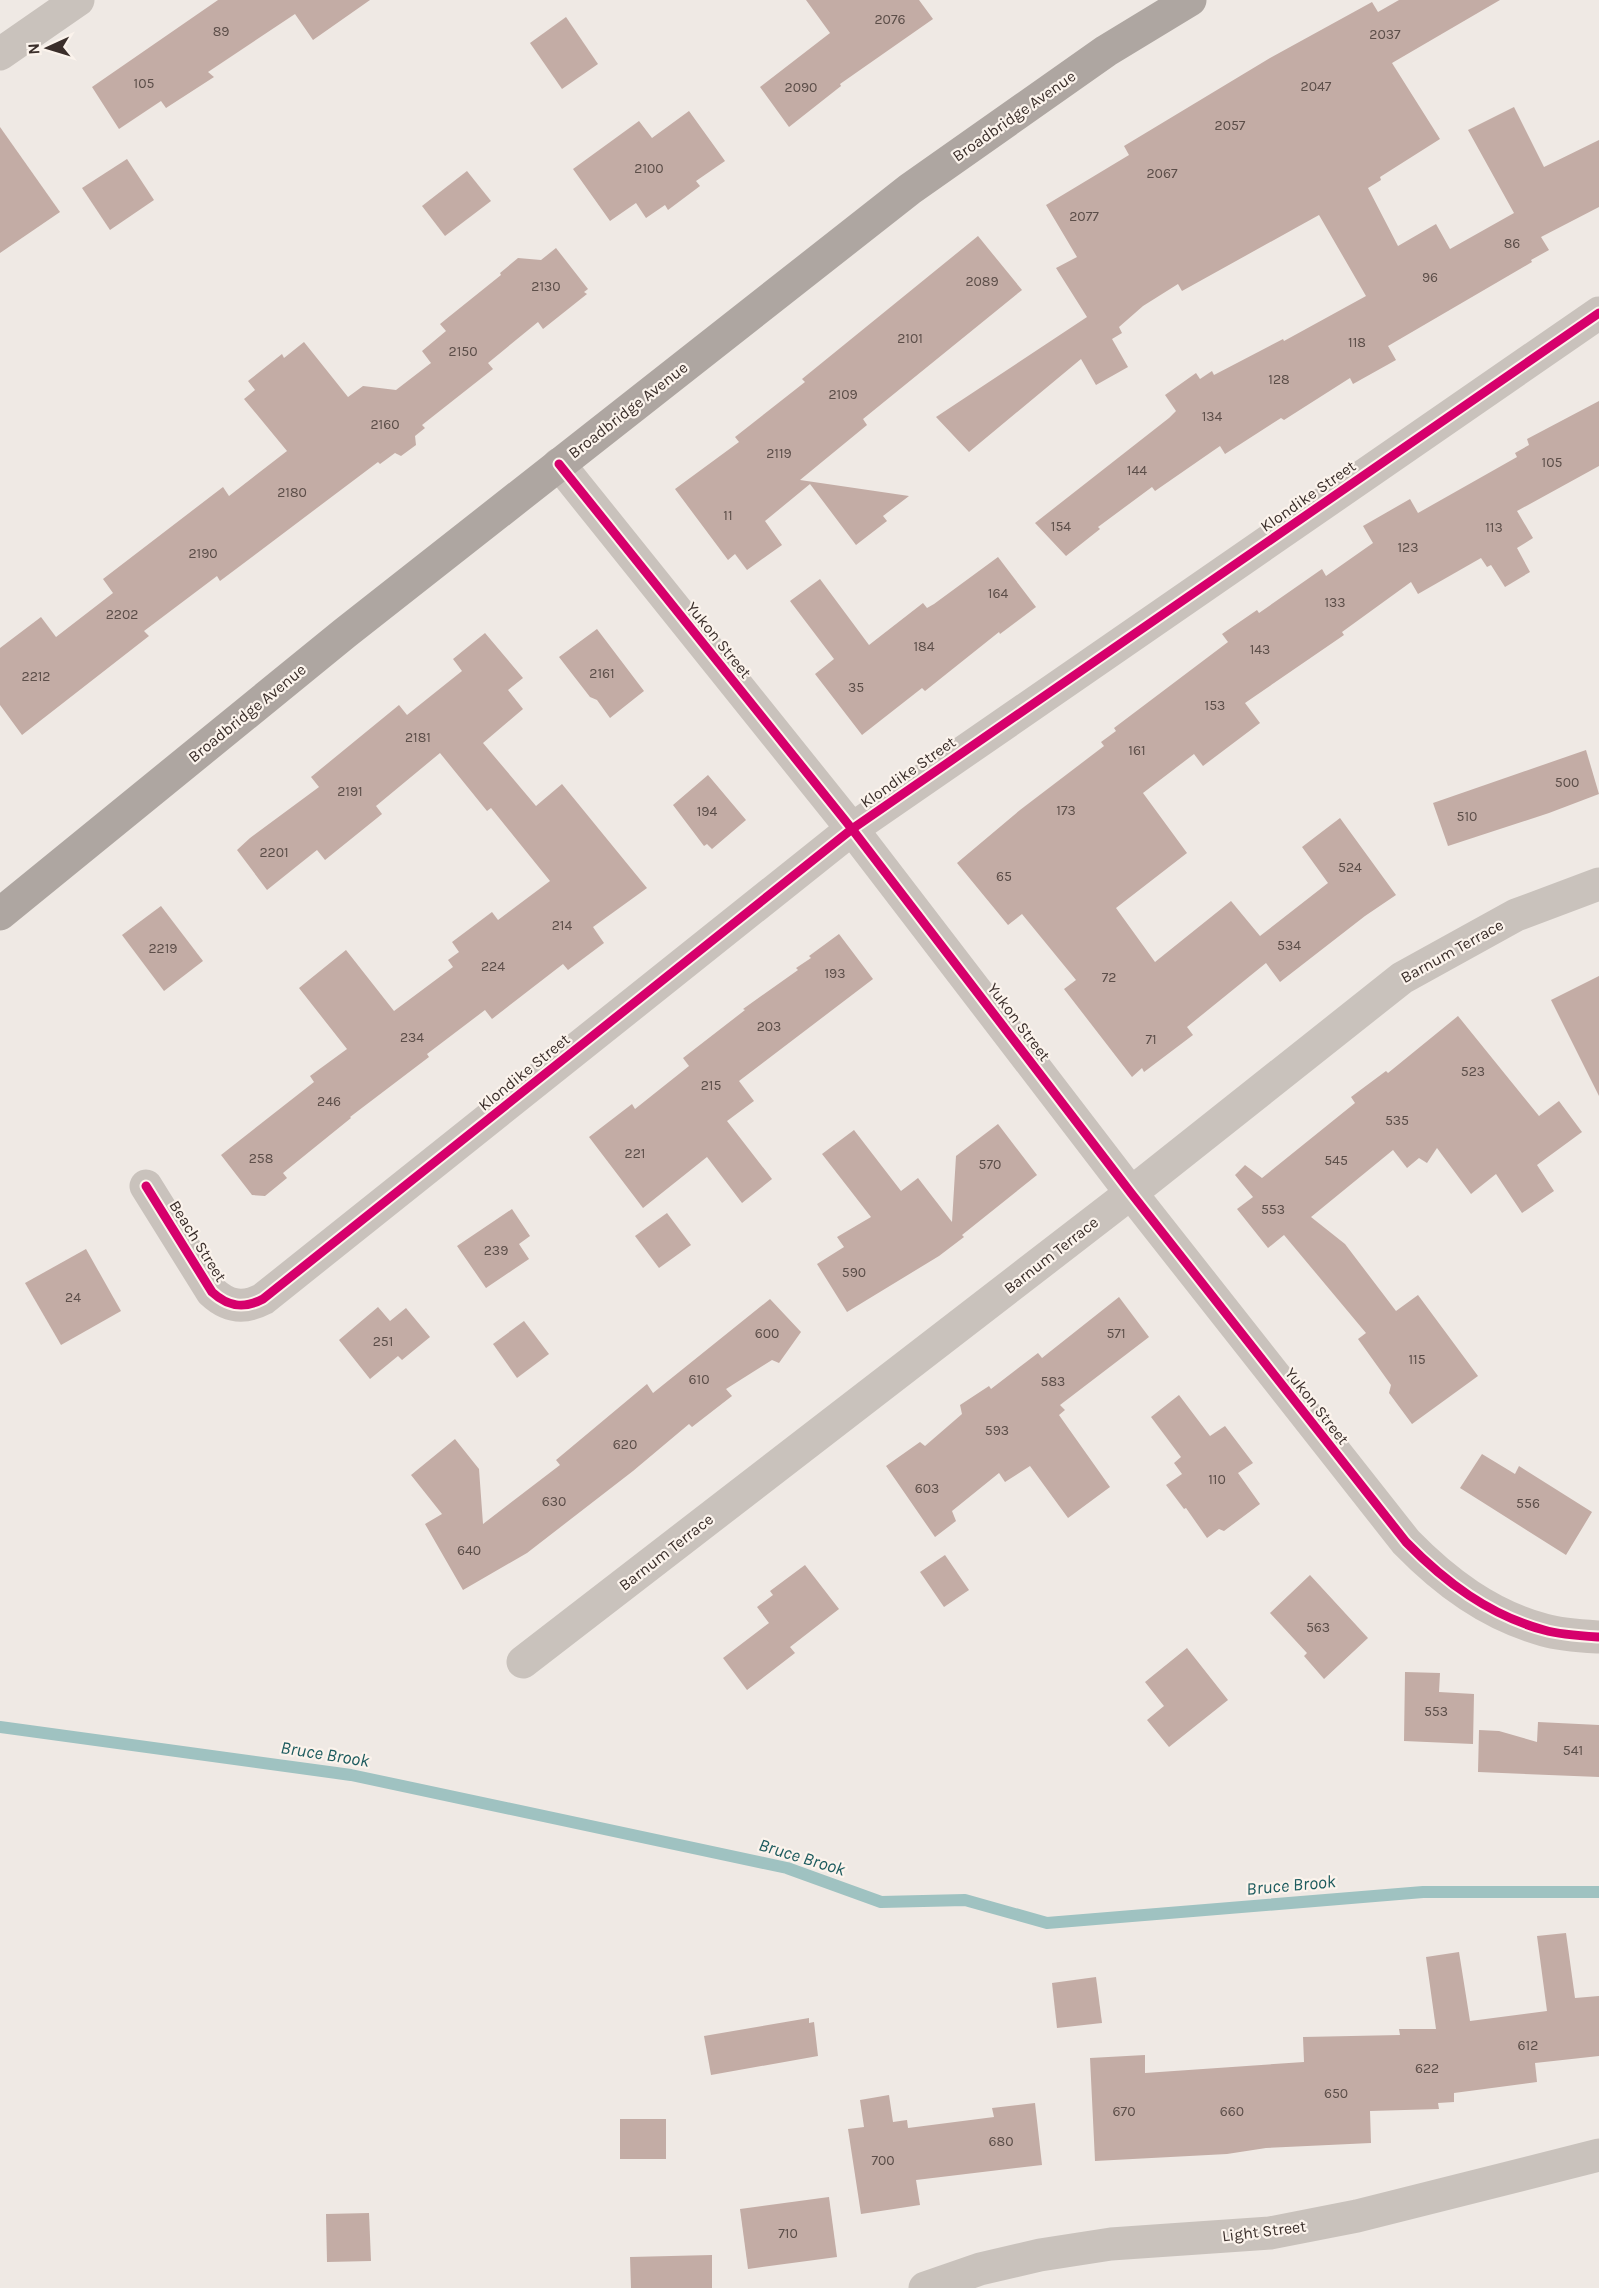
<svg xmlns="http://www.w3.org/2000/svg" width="1599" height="2288" font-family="Karla,sans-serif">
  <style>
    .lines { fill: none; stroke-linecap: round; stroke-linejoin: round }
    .stream { stroke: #9fc2c1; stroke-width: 12 }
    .building { fill: #c3aca5 }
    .minor { stroke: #c9c2bc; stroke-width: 33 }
    .major { stroke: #aea6a1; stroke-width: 33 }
    .cycleway-casing { stroke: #fbf3ec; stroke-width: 13 }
    .cycleway { stroke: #d6006c; stroke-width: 9 }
    .labels { text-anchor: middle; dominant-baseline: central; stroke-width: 4.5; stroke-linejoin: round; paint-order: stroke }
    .number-label { font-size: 14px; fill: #5c4e49 }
    .street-label { font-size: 16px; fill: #3a2e2a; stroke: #fbf3ec }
    .water-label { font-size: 18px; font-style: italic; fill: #1d5b5e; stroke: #fbf3ec }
  </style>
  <rect width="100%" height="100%" fill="#efe9e4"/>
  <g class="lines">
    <path class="stream" d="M0 1727 351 1775 787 1868 881 1902 965 1900 1047 1923 1423 1892H1599"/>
  </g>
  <g class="building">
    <path d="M218 0H370L313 40 295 14 208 72 214 77 166 108 161 101 119 129 92 87Z"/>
    <path d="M806 0H919L933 19 840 84 841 86 789 127 760 87 830 33Z"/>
    <path d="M1399 0H1500L1392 63 1440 139 1380 177 1381 180 1368 188 1398 246 1436 224 1450 249 1514 213 1468 130 1514 107 1544 167 1599 140V207L1541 237 1549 250 1531 260 1532 262 1388 346 1396 360 1353 384 1350 378 1284 420 1281 418 1225 454 1220 446 1155 491 1152 487 1098 527 1100 529 1066 556 1035 523 1169 418 1176 411 1165 395 1196 373 1200 379 1212 371 1214 375 1283 339 1284 341 1366 296 1319 215 1182 291 1178 284 1143 306 1119 327 1122 333 1112 339 1128 367 1096 385 1081 359 969 452 936 417 1087 317 1056 268 1077 257 1046 205 1129 155 1124 146 1270 58 1372 2 1378 12Z"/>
    <path d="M566 17 598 64 562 89 530 43Z"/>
    <path d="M689 111 725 161 696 181 700 186 668 210 665 205 646 218 636 203 610 221 573 169 639 121 652 138Z"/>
    <path d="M0 127 60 212 0 253Z"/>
    <path d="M127 159 154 200 110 230 82 188Z"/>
    <path d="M467 171 491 201 445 236 422 206Z"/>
    <path d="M978 236 1022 290 863 419 867 425 800 480 909 496 883 516 887 521 856 545 810 484 765 521 782 545 747 570 735 554 728 560 675 489 739 442 735 437 805 382 802 379Z"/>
    <path d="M556 248 588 289 584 292 587 294 543 329 538 322 488 363 493 369 422 425 425 428 415 436 416 445 401 456 395 453 380 464 378 462 220 581 217 576 144 631 149 636 22 735 0 705V648L41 617 56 637 113 593 103 579 223 487 229 496 287 451 244 399 255 390 248 381 282 354 284 358 304 342 348 397 363 386 396 390 431 363 422 351 446 331 440 324 501 275 500 273 518 258 541 260Z"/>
    <path d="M1599 401V466L1517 511 1533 538 1517 548 1530 572 1505 587 1491 565 1487 567 1481 558 1418 594 1411 582 1342 632 1344 635 1245 703 1260 723 1203 766 1194 754 1143 793 1187 853 1116 908 1155 962 1231 901 1260 936 1328 883 1302 847 1340 818 1396 895 1365 916 1280 982 1266 963 1187 1027 1193 1035 1144 1072 1142 1068 1132 1077 1064 989 1076 980 1022 914 1008 925 957 863 1020 810 1104 746 1101 742 1116 731 1114 728 1228 642 1222 634 1257 610 1259 613 1322 569 1326 576 1373 543 1363 526 1410 499 1418 513 1517 457 1515 453 1529 445 1527 439Z"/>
    <path d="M998 557 1036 607 1000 634 999 632 925 691 922 688 862 735 815 674 834 659 790 601 820 579 869 645 923 603 927 608 934 604Z"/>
    <path d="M597 629 644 691 610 718 597 700 590 697 559 657Z"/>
    <path d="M485 633 523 678 508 690 523 709 483 743 536 806 562 784 647 888 593 927 604 943 568 970 563 964 492 1019 485 1010 427 1054 429 1057 350 1117 351 1118 283 1173 287 1178 265 1196 252 1195 221 1155 314 1082 310 1076 347 1049 299 988 346 950 394 1011 453 967 448 960 459 952 452 942 492 912 498 920 550 881 491 808 487 811 440 753 376 806 382 814 325 860 317 850 267 890 237 850 250 838 319 787 311 777 399 705 407 715 462 671 453 659Z"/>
    <path d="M1586 750 1599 794 1549 813 1448 846 1433 803Z"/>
    <path d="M708 775 746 820 712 849 707 844 704 846 673 805Z"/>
    <path d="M161 906 203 961 164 991 122 935Z"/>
    <path d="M839 934 873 979 739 1081 754 1101 727 1121 772 1179 742 1203 707 1157 643 1208 589 1137 632 1104 635 1109 689 1066 683 1058 745 1010 743 1009 798 970 796 968 811 958 809 956Z"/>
    <path d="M1599 976V1096L1551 1000Z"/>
    <path d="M1458 1016 1539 1116 1559 1101 1582 1132 1537 1165 1554 1191 1522 1213 1496 1174 1471 1194 1437 1148 1427 1163 1419 1158 1407 1168 1393 1150 1311 1217 1345 1244 1396 1311 1418 1295 1478 1376 1412 1424 1389 1393 1391 1385 1358 1339 1366 1333 1284 1235 1268 1248 1237 1209 1253 1197 1235 1175 1245 1165 1262 1178 1355 1103 1351 1097 1386 1071 1388 1073Z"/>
    <path d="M998 1124 1037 1175 962 1235 964 1237 939 1256 847 1312 817 1264 844 1247 837 1237 871 1217 822 1154 854 1130 901 1191 918 1178 952 1222 956 1156Z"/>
    <path d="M512 1209 530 1236 519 1244 529 1259 486 1288 457 1246Z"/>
    <path d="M667 1213 691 1245 659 1268 635 1236Z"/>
    <path d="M86 1249 121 1311 61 1345 25 1283Z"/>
    <path d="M1119 1297 1149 1337 1060 1405 1065 1410 1059 1415 1110 1487 1068 1518 1030 1466 1005 1482 999 1473 952 1511 956 1521 935 1537 886 1466 920 1442 925 1446 962 1414 960 1405 989 1386 991 1389 1038 1353 1042 1358Z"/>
    <path d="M770 1299 801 1332 779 1363 772 1360 726 1389 732 1396 692 1427 689 1424 633 1471 527 1553 463 1590 425 1524 442 1514 411 1475 455 1439 479 1469 483 1524 560 1465 556 1460 647 1384 653 1393Z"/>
    <path d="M378 1307 390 1321 406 1308 430 1337 402 1360 398 1356 370 1379 339 1340Z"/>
    <path d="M524 1321 549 1354 517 1378 493 1344Z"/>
    <path d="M1179 1395 1210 1436 1225 1426 1253 1463 1238 1473 1260 1504 1224 1531 1219 1529 1207 1538 1186 1508 1184 1509 1166 1485 1182 1474 1174 1463 1181 1457 1151 1417Z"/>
    <path d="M1482 1454 1515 1474 1519 1466 1592 1512 1566 1555 1460 1488Z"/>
    <path d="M945 1555 969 1590 944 1607 920 1572Z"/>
    <path d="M805 1565 839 1609 790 1647 795 1653 747 1690 723 1658 769 1623 757 1607 773 1595 770 1591Z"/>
    <path d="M1310 1575 1368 1638 1324 1679 1304 1656 1307 1653 1270 1613Z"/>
    <path d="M1187 1648 1228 1700 1169 1747 1147 1720 1164 1706 1145 1682Z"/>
    <path d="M1405 1672 1440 1673 1439 1692 1474 1694 1473 1744 1404 1741Z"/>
    <path d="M1538 1722 1599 1725V1777L1478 1772 1479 1730 1499 1731 1537 1742Z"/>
    <path d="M1566 1933 1575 1998 1599 1996V2056L1535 2063 1537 2082 1454 2093V2102L1438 2103 1439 2109 1370 2111 1371 2143 1266 2148 1227 2154 1095 2161 1090 2058 1145 2055V2073L1304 2062 1303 2037 1400 2035 1399 2029H1436L1426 1957 1459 1952 1470 2021 1547 2011 1537 1936Z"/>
    <path d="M1096 1977 1102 2023 1057 2028 1052 1983Z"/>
    <path d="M809 2018V2023L814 2022 818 2056 711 2075 704 2036Z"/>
    <path d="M889 2095 893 2122 907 2120 908 2128 994 2117 992 2108 1035 2103 1042 2165 916 2180 920 2205 861 2214 848 2129 864 2127 860 2100Z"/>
    <rect x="620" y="2119" width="46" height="40"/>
    <path d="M829 2197 837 2257 748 2269 740 2209Z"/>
    <path d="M369 2213 371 2261 327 2262 326 2214Z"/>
    <path d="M712 2255V2288H631L630 2257Z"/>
  </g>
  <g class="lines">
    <g class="minor">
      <path d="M0 54 78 0"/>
      <path d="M559 464 852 829 1131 1193 1406 1542C1445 1582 1489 1615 1544 1630 1561 1635 1581 1636 1599 1637"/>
      <path d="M146 1186 212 1292C228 1307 244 1309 263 1299L852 829 1599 313"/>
      <path d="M523 1662 1131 1193 1402 978 1516 915 1599 884"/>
      <path d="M925 2288 980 2269 1040 2255 1111 2244 1270 2233 1357 2216 1599 2155"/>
    </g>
    <path class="major" d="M0 914 345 633 910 189 1106 51 1190 0"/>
    <g class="cycleway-casing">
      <g id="cycleway">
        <path d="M559 464 852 829 1131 1193 1406 1542C1445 1582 1489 1615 1544 1630 1561 1635 1581 1636 1599 1637"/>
        <path d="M146 1186 212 1292C228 1307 244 1309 263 1299L852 829 1599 313"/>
      </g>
    </g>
    <use href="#cycleway" class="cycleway"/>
  </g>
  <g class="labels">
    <g class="number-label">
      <text x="890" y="19">2076</text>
      <text x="221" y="31">89</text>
      <text x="1385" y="34">2037</text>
      <text x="144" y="83">105</text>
      <text x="1316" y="86">2047</text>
      <text x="801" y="87">2090</text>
      <text x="1230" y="125">2057</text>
      <text x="649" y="168">2100</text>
      <text x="1162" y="173">2067</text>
      <text x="1084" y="216">2077</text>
      <text x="1512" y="243">86</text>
      <text x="1430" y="277">96</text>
      <text x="982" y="281">2089</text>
      <text x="546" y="286">2130</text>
      <text x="910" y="338">2101</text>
      <text x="1357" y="342">118</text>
      <text x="463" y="351">2150</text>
      <text x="1279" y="379">128</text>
      <text x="843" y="394">2109</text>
      <text x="1212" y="416">134</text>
      <text x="385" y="424">2160</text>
      <text x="779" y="453">2119</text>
      <text x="1552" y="462">105</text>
      <text x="1137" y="470">144</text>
      <text x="292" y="492">2180</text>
      <text x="728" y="515">11</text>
      <text x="1061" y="526">154</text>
      <text x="1494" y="527">113</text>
      <text x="1408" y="547">123</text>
      <text x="203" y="553">2190</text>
      <text x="998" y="593">164</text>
      <text x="1335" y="602">133</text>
      <text x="122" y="614">2202</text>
      <text x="924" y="646">184</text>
      <text x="1260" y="649">143</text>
      <text x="602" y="673">2161</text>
      <text x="36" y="676">2212</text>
      <text x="856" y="687">35</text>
      <text x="1215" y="705">153</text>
      <text x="418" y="737">2181</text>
      <text x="1137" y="750">161</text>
      <text x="1567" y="782">500</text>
      <text x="350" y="791">2191</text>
      <text x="1066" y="810">173</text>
      <text x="707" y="811">194</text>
      <text x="1467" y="816">510</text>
      <text x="274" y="852">2201</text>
      <text x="1350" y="867">524</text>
      <text x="1004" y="876">65</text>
      <text x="562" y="925">214</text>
      <text x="1289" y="945">534</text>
      <text x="163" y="948">2219</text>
      <text x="493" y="966">224</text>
      <text x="835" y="973">193</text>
      <text x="1109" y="977">72</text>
      <text x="769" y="1026">203</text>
      <text x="412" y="1037">234</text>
      <text x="1151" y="1039">71</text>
      <text x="1473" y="1071">523</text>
      <text x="711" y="1085">215</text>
      <text x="329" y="1101">246</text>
      <text x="1397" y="1120">535</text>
      <text x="635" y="1153">221</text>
      <text x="261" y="1158">258</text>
      <text x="1336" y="1160">545</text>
      <text x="990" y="1164">570</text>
      <text x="1273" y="1209">553</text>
      <text x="496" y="1250">239</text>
      <text x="854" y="1272">590</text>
      <text x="73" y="1297">24</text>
      <text x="767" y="1333">600</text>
      <text x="1116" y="1333">571</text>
      <text x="383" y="1341">251</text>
      <text x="1417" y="1359">115</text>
      <text x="699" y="1379">610</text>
      <text x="1053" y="1381">583</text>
      <text x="997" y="1430">593</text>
      <text x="625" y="1444">620</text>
      <text x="1217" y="1479">110</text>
      <text x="927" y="1488">603</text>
      <text x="554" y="1501">630</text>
      <text x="1528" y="1503">556</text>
      <text x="469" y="1550">640</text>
      <text x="1318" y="1627">563</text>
      <text x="1436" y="1711">553</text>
      <text x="1573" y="1750">541</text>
      <text x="1528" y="2045">612</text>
      <text x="1427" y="2068">622</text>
      <text x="1336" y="2093">650</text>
      <text x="1124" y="2111">670</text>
      <text x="1232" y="2111">660</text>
      <text x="1001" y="2141">680</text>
      <text x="883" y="2160">700</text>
      <text x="788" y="2233">710</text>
    </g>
    <g class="street-label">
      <text transform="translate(1014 116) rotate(-35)">Broadbridge Avenue</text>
      <text transform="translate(628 410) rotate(-38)">Broadbridge Avenue</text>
      <text transform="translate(1308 496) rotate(-35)">Klondike Street</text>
      <text transform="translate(719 640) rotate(51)">Yukon Street</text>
      <text transform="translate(247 713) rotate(-39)">Broadbridge Avenue</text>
      <text transform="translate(908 772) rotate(-35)">Klondike Street</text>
      <text transform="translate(1452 951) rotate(-29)">Barnum Terrace</text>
      <text transform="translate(1019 1022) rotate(53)">Yukon Street</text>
      <text transform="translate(524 1072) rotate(-39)">Klondike Street</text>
      <text transform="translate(198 1241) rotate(58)">Beach Street</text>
      <text transform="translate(1051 1255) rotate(-38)">Barnum Terrace</text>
      <text transform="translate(1317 1406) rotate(52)">Yukon Street</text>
      <text transform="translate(666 1552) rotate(-38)">Barnum Terrace</text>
      <text transform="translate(1264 2231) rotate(-7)">Light Street</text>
    </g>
    <g class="water-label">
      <text transform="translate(325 1754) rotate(9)">Bruce Brook</text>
      <text transform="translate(802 1857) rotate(17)">Bruce Brook</text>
      <text transform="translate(1291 1885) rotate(-5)">Bruce Brook</text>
    </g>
  </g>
  <g transform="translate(48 48) rotate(266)" stroke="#fbf3ec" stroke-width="4.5" paint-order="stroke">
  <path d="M0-4.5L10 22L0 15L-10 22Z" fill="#3a2e2a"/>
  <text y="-9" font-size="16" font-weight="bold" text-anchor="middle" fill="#3a2e2a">N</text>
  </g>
</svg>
